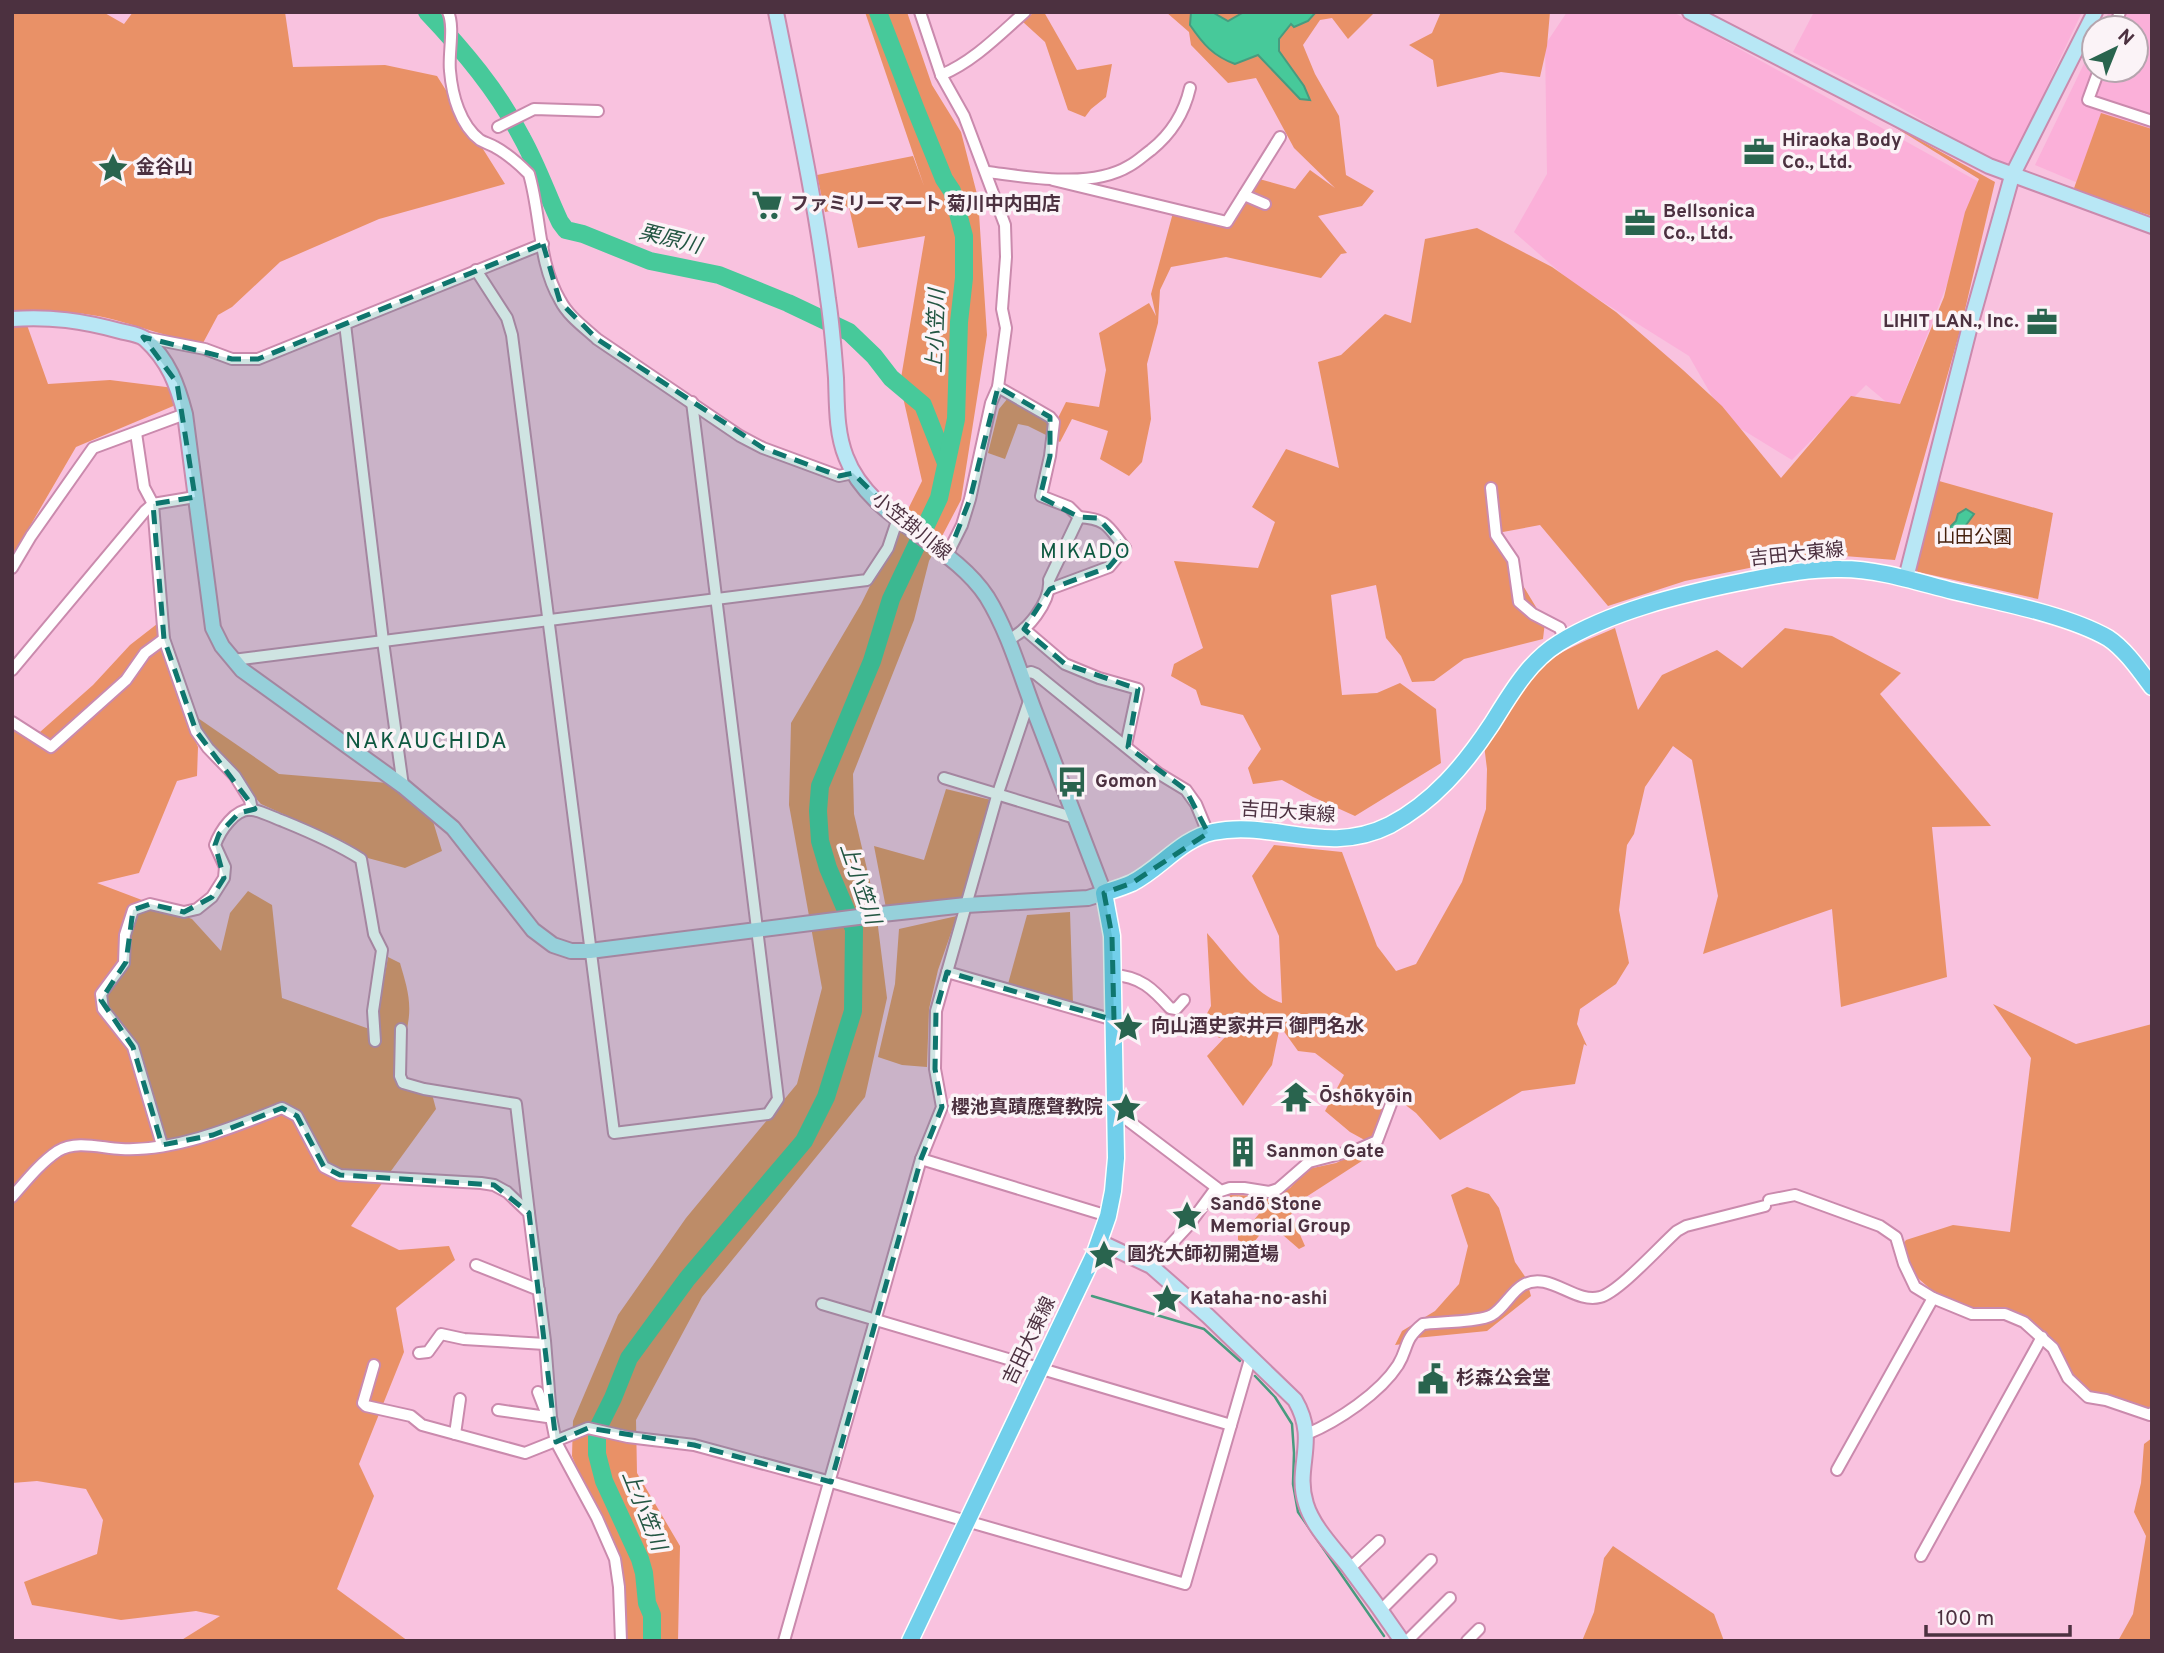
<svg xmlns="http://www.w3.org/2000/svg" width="2164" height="1653" font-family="Overpass,'Noto Sans JP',sans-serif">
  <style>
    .built { fill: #fbb0d9 }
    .green { fill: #e99167 }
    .water { fill: #47c99a; stroke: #489b7f; stroke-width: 2 }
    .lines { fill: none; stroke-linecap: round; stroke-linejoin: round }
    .stream { stroke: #489b7f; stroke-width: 2.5 }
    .river { stroke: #47c99a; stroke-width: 18 }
    .street-casing { stroke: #ca8aad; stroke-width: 14 }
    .secondary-casing { stroke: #ca8aad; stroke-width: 18 }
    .primary-casing { stroke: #fff; stroke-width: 19 }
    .street { stroke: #fff; stroke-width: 10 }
    .secondary { stroke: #b8e7f5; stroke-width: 14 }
    .primary { stroke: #71cfeb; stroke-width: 16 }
    .marked { fill: #0f766e; fill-opacity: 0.2; stroke: #0f766e; stroke-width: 5; stroke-dasharray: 14 9; stroke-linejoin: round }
    .labels { text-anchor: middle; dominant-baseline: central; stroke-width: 7; stroke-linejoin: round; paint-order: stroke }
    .poi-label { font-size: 19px; font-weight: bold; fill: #4c3140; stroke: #fbf3f7; text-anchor: start }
    .street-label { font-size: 19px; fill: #4c3140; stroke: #fbf3f7 }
    .park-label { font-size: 19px; fill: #46200d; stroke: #fbf3f7 }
    .water-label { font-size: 21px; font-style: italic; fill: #235643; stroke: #fbf3f7 }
    .neighbourhood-label { font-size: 21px; letter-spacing: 2px; fill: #0f5941; stroke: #fbf3f7 }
    .quarter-label { font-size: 23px; letter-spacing: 2px; fill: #0f5941; stroke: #fbf3f7 }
  </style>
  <rect width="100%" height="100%" fill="#f9c2df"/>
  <g class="built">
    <path d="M1567 12H1673L1986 186 1897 411 1866 385 1792 460 1725 419 1689 356 1571 282 1514 232 1547 174 1545 45Z"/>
    <path d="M1814 12H2082L2008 169 1887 100 1793 52Z"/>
    <path d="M2109 12H2152V214L2035 165 2094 43V70H2136V28H2101Z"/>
  </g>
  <g class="green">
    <path d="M12 12H103L124 24 133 12H285L293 67 385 65 437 76 505 184 379 219 280 262 232 307 218 315 203 343C159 337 119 316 75 313 60 311 41 321 27 325L48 384 110 380 174 388 178 404 76 447 12 557Z"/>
    <path d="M865 12H907L932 85 961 132 978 198 987 335 961 500 929 561 914 620 853 774 854 814 875 903 887 998 865 1097 702 1297 636 1420 637 1473 680 1546 678 1641H622L617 1569 572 1456 573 1421 618 1315 686 1218 797 1084 822 988 789 805 791 723 861 604 922 481 900 384 925 236 858 248 849 207 825 212 817 175 913 156 924 186Z"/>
    <path d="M1034 12H1044L1077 70 1112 64 1106 97 1091 109 1085 117 1068 110 1045 42 1023 22Z"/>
    <path d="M1166 12H1375L1348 39 1332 18 1320 20 1303 45 1315 74 1339 116 1346 175 1374 191 1362 206 1318 216 1347 253 1341 254 1321 278 1226 257 1171 267 1160 290 1158 323 1147 364 1151 419 1142 462 1129 476 1100 459 1108 431 1072 419 1060 442 1028 426 1018 424 1005 459 988 453 999 409 1008 398 1050 420 1058 418 1066 402 1099 407 1106 370 1099 333 1149 303 1156 316 1151 294 1174 209 1224 218 1252 177 1295 189 1310 170 1335 188 1294 148 1256 78 1228 83 1191 45 1189 32Z"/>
    <path d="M1441 12H1550L1547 46 1540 77 1501 72 1437 87 1433 60 1409 45 1432 33Z"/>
    <path d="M2101 113 2152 129V216L2073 191Z"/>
    <path d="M1880 118 1995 182 1960 331 1895 560 1819 554 1685 581 1608 606 1540 525 1492 534 1545 622 1543 639 1464 659 1434 681 1412 682 1401 656 1386 638 1376 585 1331 595 1342 695 1377 693 1400 683 1436 709 1441 763 1355 816 1313 797 1282 780 1253 784 1248 768 1261 749 1243 715 1201 705 1196 690 1171 676 1174 664 1203 648 1174 561 1258 568 1275 522 1252 507 1286 449 1339 468 1318 362 1341 355 1385 314 1411 323 1425 239 1477 228 1552 267 1616 312 1683 370 1722 406 1781 478 1851 396 1900 404 1944 297 1965 212 1979 179Z"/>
    <path d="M1932 479 2053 513 2038 599 1914 571Z"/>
    <path d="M157 624 188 724 198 747 197 776 177 781 139 873 97 883 192 919 221 951 230 913 248 891 272 905 282 998 375 1031 388 957 400 963C406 984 412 1001 408 1023 405 1048 395 1056 398 1083L410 1091 432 1094 436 1109 351 1226 399 1250 449 1246 455 1260 396 1308 404 1352 359 1464 374 1496 337 1589 408 1641H180L220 1616 196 1611 121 1620 32 1605 24 1582 97 1554 103 1520 86 1489 37 1481 12 1483V721L40 732 93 685 130 645Z"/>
    <path d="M1615 628 1638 710 1662 675 1717 650 1742 668 1785 628 1832 636 1901 673 1880 694 1991 826 1932 827 1947 977 1841 1007 1832 909 1703 954 1718 896 1692 760 1673 746 1645 787 1634 834 1627 845 1619 910 1629 963 1616 984 1580 1009 1577 1024 1587 1046 1584 1044 1575 1084 1522 1091 1440 1140 1416 1113 1399 1100 1370 1143 1350 1132 1325 1111 1344 1075 1315 1053 1298 1051 1280 1026 1272 1065 1243 1106 1207 1056 1229 1033 1219 1038 1203 1021 1211 1006 1207 933C1226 954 1255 996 1282 1003L1279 936 1252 876 1274 845 1342 852 1377 946 1396 971 1416 964 1462 882 1486 809 1487 769 1484 745C1502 718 1519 687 1543 666 1563 648 1591 639 1615 628Z"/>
    <path d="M195 716 279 774 388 783 432 818 442 851 405 868 364 857 345 842 261 804 209 746Z"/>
    <path d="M946 789 991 800 964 901 886 908 874 846 924 860Z"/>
    <path d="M1070 912 1073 1004 1008 984 1027 915Z"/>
    <path d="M957 916 938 970 929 1009 927 1067 902 1065 878 1057 895 984 899 929Z"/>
    <path d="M1993 1004 2076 1044 2152 1024V1412L2090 1397 2068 1378 2053 1348 2003 1307 1979 1311 1935 1293 1912 1273 1901 1247 1906 1240 1953 1225 2010 1232 2031 1058Z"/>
    <path d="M1366 1148 1368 1157 1303 1199 1301 1206 1291 1214 1305 1246 1299 1249 1269 1223 1251 1246 1238 1240V1226L1253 1221 1263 1209 1256 1203 1235 1204 1229 1195 1272 1196 1290 1188 1308 1169 1336 1163Z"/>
    <path d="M1467 1187 1489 1194 1499 1208 1515 1262 1526 1278 1531 1296 1487 1331 1416 1338 1411 1343 1395 1345 1402 1331 1435 1311 1459 1284 1468 1246 1451 1195Z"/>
    <path d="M2152 1438V1641H2118L2133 1614 2146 1536 2134 1512 2141 1483 2144 1444Z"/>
    <path d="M1613 1546 1714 1614 1724 1641H1582L1594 1612 1604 1558Z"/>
  </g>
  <g class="water">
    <path d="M1191 12H1212L1228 21 1244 12H1316L1308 21 1294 27 1291 24 1279 39V51L1304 86 1310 100 1300 99 1258 55 1235 64C1213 56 1203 44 1190 25Z"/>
    <path d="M1966 509 1974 514 1966 525 1964 545 1956 546 1945 532 1956 521 1958 514Z"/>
  </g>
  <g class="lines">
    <g class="stream">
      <path d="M1092 1296 1204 1329 1240 1361"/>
      <path d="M1255 1376 1275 1397 1292 1424 1294 1453 1293 1484 1298 1512 1384 1636"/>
    </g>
    <g class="river">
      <path d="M427 12C463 50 498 91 522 138 537 165 547 194 560 222L566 230 583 234 650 261 719 275 788 303 849 332 874 356 891 378 923 405 946 463"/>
      <path d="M652 1641V1615L647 1603 644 1573 640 1559 604 1481 597 1454V1430L613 1398 629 1358 687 1279 804 1141 826 1097 853 1011 854 929 828 868 820 841 818 811 820 786 872 661 891 599 939 498 956 419 959 322 964 278V236L952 191 944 179 916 110 878 12"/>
    </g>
    <g class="street-casing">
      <g id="street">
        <path d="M448 12C455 27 448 54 450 71 452 95 460 125 480 140 485 143 490 144 495 147 508 154 519 164 529 174 541 215 538 263 560 300 568 316 584 327 597 339L740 436 763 448 839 476 853 473"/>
        <path d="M920 12 941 75 964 116 1005 225 1006 257 1002 309 1006 328 998 387 991 403 970 499 962 525 947 555"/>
        <path d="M2114 28 2120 12"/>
        <path d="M2099 70 2088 100 2152 121"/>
        <path d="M941 75C973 62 1000 34 1025 12"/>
        <path d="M498 127 534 109 598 111"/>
        <path d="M987 172C1029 177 1091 189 1129 166 1137 162 1144 155 1151 150 1171 134 1184 114 1190 88"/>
        <path d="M1053 180 1227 222 1280 137"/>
        <path d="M1244 195 1265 204"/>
        <path d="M476 270 507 318 512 335 614 1133 768 1114 778 1099 692 402"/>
        <path d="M345 324 383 641 403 786"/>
        <path d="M143 337 205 349 232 359H258L543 244"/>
        <path d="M998 387 1050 417 1054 422 1050 456 1041 496 1069 507 1079 517 1049 580C1051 602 1027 632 1007 640"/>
        <path d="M136 433 144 487 153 504 164 639 196 731 208 748 235 776 250 800 252 810"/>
        <path d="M1491 488 1496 535 1513 560 1519 602 1533 614 1560 628 1564 640"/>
        <path d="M12 568 31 536 93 448 185 414"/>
        <path d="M1050 589 1109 567 1125 548C1108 527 1108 519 1079 517"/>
        <path d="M1024 629 1065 664 1099 678 1138 689 1126 745"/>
        <path d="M233 660 867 580 888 548 898 518"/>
        <path d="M12 670 145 511 153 504 195 497"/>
        <path d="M1021 675 1031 672 1036 674 1158 773 1186 790 1196 804 1208 833"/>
        <path d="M12 722 51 747 126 680 145 653 164 639"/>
        <path d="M944 778 1075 818"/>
        <path d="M947 972 1114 1020"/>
        <path d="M1113 975C1140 976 1153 989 1170 1008L1176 1009 1184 1000"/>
        <path d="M401 1029 400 1076 403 1083 424 1089 516 1104 529 1213"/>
        <path d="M1115 1117 1126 1119 1221 1191 1230 1188H1244L1269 1192 1278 1189 1309 1162 1359 1149 1377 1141 1391 1104"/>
        <path d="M162 1145 133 1047 103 1009 101 994 124 963 125 935 133 910 150 904 184 912 197 909 212 897 224 878 225 867 215 845C220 831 235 808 252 810 262 811 274 818 283 821 310 832 336 843 361 859L374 934 382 950 373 1011 375 1041"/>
        <path d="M921 1159 1108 1216"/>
        <path d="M12 1197C26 1181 40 1163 58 1151 76 1140 101 1148 121 1149 174 1152 234 1127 282 1108L297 1116 324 1167 340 1175 481 1183 494 1185 507 1192 529 1213 545 1341 551 1417 556 1442 597 1518 615 1559 619 1587 621 1641"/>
        <path d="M1769 1200 1795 1195 1880 1226 1896 1237 1904 1264 1915 1287 1933 1298 1972 1314H2005L2024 1322 2053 1348 2068 1378 2088 1397 2106 1400 2150 1415 2152 1413"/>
        <path d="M476 1265 539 1290"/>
        <path d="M1151 1266 1188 1226 1216 1188"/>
        <path d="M822 1304 1231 1425"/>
        <path d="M419 1353 428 1352 441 1334 464 1339 545 1344"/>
        <path d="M374 1365 363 1403 366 1406 411 1416 422 1425 525 1453 588 1428 628 1437 694 1445 831 1482 1185 1584 1251 1356"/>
        <path d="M538 1392 547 1415"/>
        <path d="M498 1410 547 1417"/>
        <path d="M455 1434 460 1399"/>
        <path d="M1307 1434C1338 1421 1380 1393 1398 1365 1409 1347 1403 1340 1423 1324 1438 1322 1481 1322 1492 1315 1504 1308 1511 1292 1523 1285 1549 1270 1574 1304 1600 1297 1619 1292 1660 1246 1677 1231L1686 1226 1765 1206"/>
        <path d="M1837 1470 1933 1298"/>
        <path d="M1921 1556 2042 1337"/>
        <path d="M1350 1568 1379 1541"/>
        <path d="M1380 1611 1431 1560"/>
        <path d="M784 1641 921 1159 942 1107 935 1069 936 1011 997 796 1030 698"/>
        <path d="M1407 1641 1450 1598"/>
        <path d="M1467 1641 1479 1629"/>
      </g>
    </g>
    <g class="secondary-casing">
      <g id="secondary">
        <path d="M1690 12 1989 166 2152 226"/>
        <path d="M12 319C50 316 83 321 120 331 128 333 139 334 145 339 169 361 177 384 185 414L213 628 222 646 242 670 403 786 453 828 533 930 553 945 571 951H590L882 914 966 905 1088 898 1104 893C1081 832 1057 771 1034 710 1020 673 1008 631 987 597 951 542 869 519 846 457 836 432 837 404 836 378 834 352 832 325 828 299 816 203 795 107 776 12"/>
        <path d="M1906 578 1971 322 2012 176 2095 12"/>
        <path d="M1100 1242 1151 1266 1208 1316 1295 1400C1319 1441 1294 1466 1306 1504 1313 1527 1334 1548 1348 1566 1367 1591 1385 1616 1402 1641"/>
      </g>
    </g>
    <g class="primary-casing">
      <path id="primary" d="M910 1641 1095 1253 1108 1216 1113 1191 1116 1158 1112 936 1104 893C1113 890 1123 887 1132 883 1160 869 1181 839 1213 832 1272 819 1327 857 1390 825 1433 802 1464 766 1491 725 1510 695 1528 662 1559 643 1611 611 1682 594 1741 582 1773 576 1808 568 1841 569 1879 569 1917 582 1953 591 1999 602 2068 615 2108 638 2125 649 2140 671 2152 687"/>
    </g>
    <use href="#street" class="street"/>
    <use href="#secondary" class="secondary"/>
    <use href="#primary" class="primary"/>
  </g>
  <path class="marked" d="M543 244 560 302 597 339 763 448 839 476 853 473 898 518 948 555 970 499 998 387 1050 417V456L1040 497 1079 517 1098 518 1125 548 1109 567 1050 589 1024 629 1065 664 1138 689 1128 747 1186 790 1208 833 1132 883 1104 893 1112 936 1114 1020 947 972 936 1011 935 1069 942 1107 921 1159 831 1482 694 1445 588 1428 556 1442 529 1213 494 1185 340 1175 324 1167 297 1116 282 1108 213 1135 162 1145 133 1047 101 1000 126 962 133 910 150 904 184 912 212 897 224 878 215 845 219 834 239 813 255 809 196 731 164 639 153 504 195 497 177 383 143 337 232 359H258Z"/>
  <defs>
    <g id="office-bare" transform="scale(2.415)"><path d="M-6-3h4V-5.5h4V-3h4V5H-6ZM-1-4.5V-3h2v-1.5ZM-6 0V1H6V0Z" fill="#29644e" stroke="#fbf3f7" stroke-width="2.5" paint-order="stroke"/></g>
    <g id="sight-bare" transform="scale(2.415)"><path d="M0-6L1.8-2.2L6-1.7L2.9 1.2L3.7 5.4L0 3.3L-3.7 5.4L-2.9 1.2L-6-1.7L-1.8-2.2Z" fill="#29644e" stroke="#fbf3f7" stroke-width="2.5" paint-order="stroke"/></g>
    <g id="supermarket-bare" transform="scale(2.415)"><path d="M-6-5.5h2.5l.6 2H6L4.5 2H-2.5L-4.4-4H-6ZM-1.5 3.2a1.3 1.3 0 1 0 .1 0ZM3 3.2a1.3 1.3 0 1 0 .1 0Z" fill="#29644e" stroke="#fbf3f7" stroke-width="2.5" paint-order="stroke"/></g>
    <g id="bus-bare" transform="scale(2.415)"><path d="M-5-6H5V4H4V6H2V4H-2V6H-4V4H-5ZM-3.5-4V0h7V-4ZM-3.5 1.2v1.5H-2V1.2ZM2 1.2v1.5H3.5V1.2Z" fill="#29644e" stroke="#fbf3f7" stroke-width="2.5" paint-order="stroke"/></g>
    <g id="temple-bare" transform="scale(2.415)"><path d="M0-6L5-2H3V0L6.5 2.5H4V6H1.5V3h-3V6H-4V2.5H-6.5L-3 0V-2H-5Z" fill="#29644e" stroke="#fbf3f7" stroke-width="2.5" paint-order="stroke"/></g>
    <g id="building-bare" transform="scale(2.415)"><path d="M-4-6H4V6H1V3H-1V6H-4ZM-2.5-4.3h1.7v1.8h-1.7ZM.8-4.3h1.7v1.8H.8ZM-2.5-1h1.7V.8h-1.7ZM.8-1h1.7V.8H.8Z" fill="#29644e" stroke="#fbf3f7" stroke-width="2.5" paint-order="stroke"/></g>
    <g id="civic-bare" transform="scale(2.415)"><path d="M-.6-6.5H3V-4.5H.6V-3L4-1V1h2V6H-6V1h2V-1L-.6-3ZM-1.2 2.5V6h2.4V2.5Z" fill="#29644e" stroke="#fbf3f7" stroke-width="2.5" paint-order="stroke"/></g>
  </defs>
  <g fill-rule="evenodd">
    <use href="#office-bare" x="1759" y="152"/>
    <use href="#sight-bare" x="113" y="168"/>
    <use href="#supermarket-bare" x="767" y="205"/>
    <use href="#office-bare" x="1640" y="223"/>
    <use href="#office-bare" x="2042" y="322"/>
    <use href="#bus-bare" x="1072" y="782"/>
    <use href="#sight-bare" x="1128" y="1027"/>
    <use href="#temple-bare" x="1296" y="1097"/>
    <use href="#sight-bare" x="1126" y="1108"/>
    <use href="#building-bare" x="1243" y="1152"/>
    <use href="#sight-bare" x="1187" y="1216"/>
    <use href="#sight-bare" x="1104" y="1255"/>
    <use href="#sight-bare" x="1167" y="1299"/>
    <use href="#civic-bare" x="1433" y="1379"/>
  </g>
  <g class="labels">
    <g class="poi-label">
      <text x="1782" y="141">Hiraoka Body<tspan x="1782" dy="22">Co., Ltd.</tspan></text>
      <text x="136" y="168">金谷山</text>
      <text x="790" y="205">ファミリーマート 菊川中内田店</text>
      <text x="1663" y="212">Bellsonica<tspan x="1663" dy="22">Co., Ltd.</tspan></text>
      <text x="2019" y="322" text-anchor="end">LIHIT LAN., Inc.</text>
      <text x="1095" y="782">Gomon</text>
      <text x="1151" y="1027">向山酒史家井戸 御門名水</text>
      <text x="1319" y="1097">Ōshōkyōin</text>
      <text x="1103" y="1108" text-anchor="end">櫻池真蹟應聲教院</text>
      <text x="1266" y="1152">Sanmon Gate</text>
      <text x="1210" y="1205">Sandō Stone<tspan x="1210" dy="22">Memorial Group</tspan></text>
      <text x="1127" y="1255">圓灮大師初開道場</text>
      <text x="1190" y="1299">Kataha-no-ashi</text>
      <text x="1456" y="1379">杉森公会堂</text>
    </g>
    <g class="street-label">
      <text transform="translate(911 527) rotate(39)">小笠掛川線</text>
      <text transform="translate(1797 555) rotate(-6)">吉田大東線</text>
      <text transform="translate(1288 813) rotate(4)">吉田大東線</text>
      <text transform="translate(1030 1341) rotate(-64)">吉田大東線</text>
    </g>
    <g class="park-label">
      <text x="1974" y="538">山田公園</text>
    </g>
    <g class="water-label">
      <text transform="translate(670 240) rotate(14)">栗原川</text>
      <text transform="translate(937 331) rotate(-88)">上小笠川</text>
      <text transform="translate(859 884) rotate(71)">上小笠川</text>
      <text transform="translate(643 1511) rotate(68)">上小笠川</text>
    </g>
    <g class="neighbourhood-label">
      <text x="1086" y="552">MIKADO</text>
    </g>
    <g class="quarter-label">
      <text x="427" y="742">NAKAUCHIDA</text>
    </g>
  </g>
  <rect width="2164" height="1653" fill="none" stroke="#4c3140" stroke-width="28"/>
  <g transform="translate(2115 49) rotate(43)"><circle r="33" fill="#fbf3f7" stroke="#b5a5ae" stroke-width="2"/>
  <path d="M0-5L12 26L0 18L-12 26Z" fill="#29644e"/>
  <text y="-10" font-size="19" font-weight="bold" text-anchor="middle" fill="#4c3140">N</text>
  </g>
  <path d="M1926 1625v10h144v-10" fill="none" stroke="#4c3140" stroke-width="3.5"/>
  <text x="1937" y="1625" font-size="21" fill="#4c3140" stroke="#fbf3f7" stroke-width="5" paint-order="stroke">100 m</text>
</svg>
